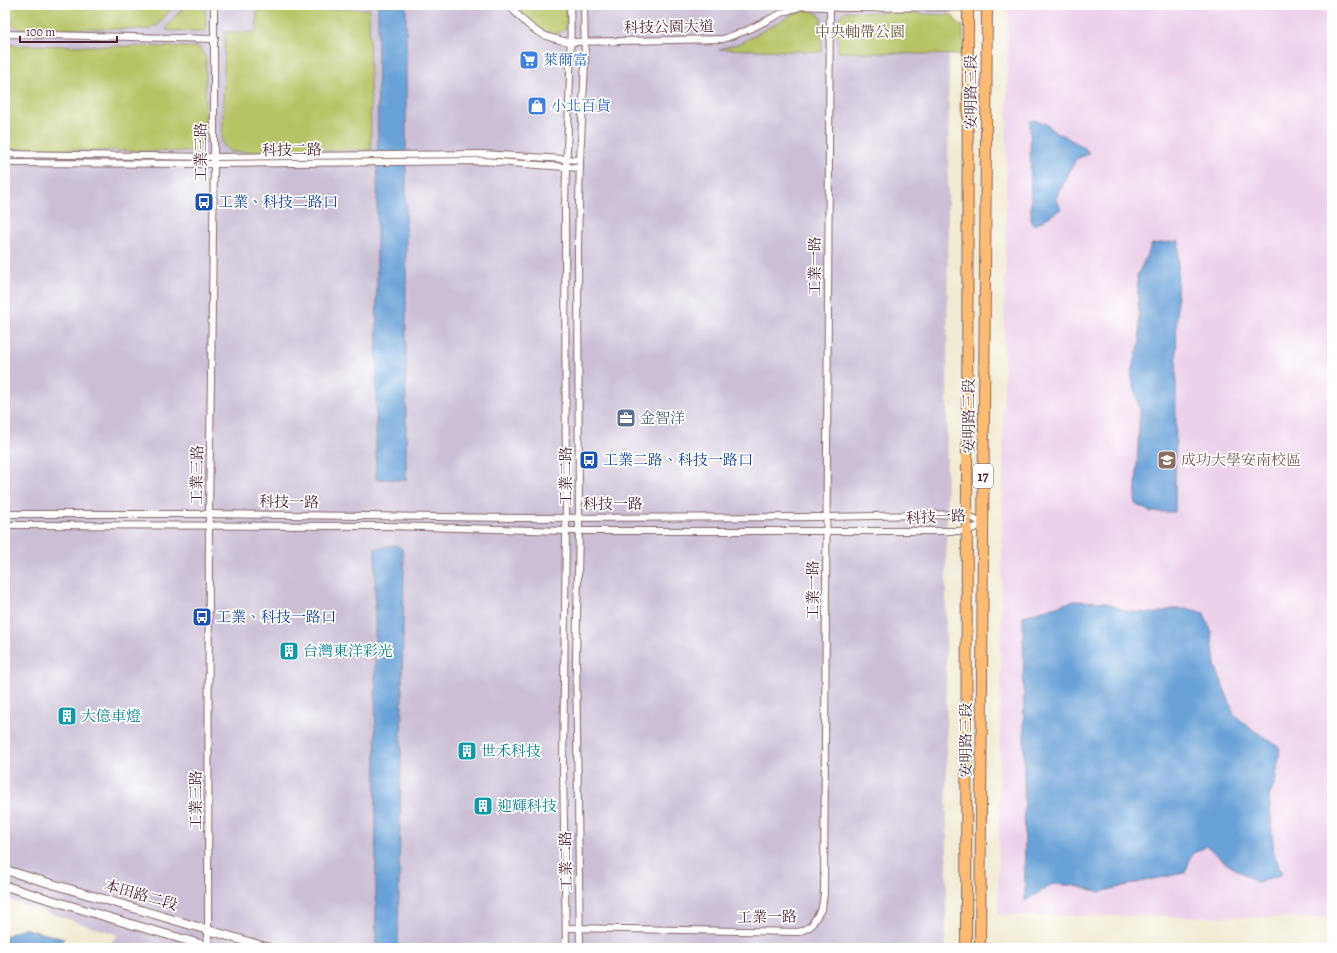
<svg xmlns="http://www.w3.org/2000/svg" width="1337" height="953" font-family="Alegreya,'Noto Serif TC',serif">
  <style>
    .built { fill: #ecd1ea }
    .industrial { fill: #cbbfd5 }
    .green { fill: #b7c466; stroke: #807248 }
    .water { fill: #69a2d8; stroke: #5a6082 }
    .lines { fill: none; stroke-linecap: round; stroke-linejoin: round }
    .minor-casing { stroke: #846666; stroke-width: 8 }
    .tertiary-casing { stroke: #846666; stroke-width: 10 }
    .primary-casing { stroke: #846666; stroke-width: 12 }
    .minor { stroke: #fff; stroke-width: 6 }
    .tertiary { stroke: #fff; stroke-width: 8 }
    .primary { stroke: #ffbb71; stroke-width: 10 }
    .labels { text-anchor: middle; dominant-baseline: central; stroke-width: 3.5; stroke-linejoin: round; paint-order: stroke }
    .shield { fill: #fff; stroke: #80626b; stroke-width: 1 }
    .shield-label { font-size: 14px; font-weight: bold; fill: #4a1f2b }
    .street-label { font-size: 15px; fill: #4a1f2b; stroke: #fff }
    .park-label { font-size: 15px; fill: #705940; stroke: #fff }
    .shop-label { font-size: 15px; fill: #366cbe; stroke: #fff; text-anchor: start }
    .transit-label { font-size: 15px; fill: #164399; stroke: #fff; text-anchor: start }
    .service-label { font-size: 15px; fill: #4e5e75; stroke: #fff; text-anchor: start }
    .education-label { font-size: 15px; fill: #785e54; stroke: #fff; text-anchor: start }
    .culture-label { font-size: 15px; fill: #0d838f; stroke: #fff; text-anchor: start }
  </style>
  <rect width="100%" height="100%" fill="#fff"/>
  <filter id="ink" filterUnits="userSpaceOnUse"><feTurbulence type="fractalNoise" baseFrequency=".025" numOctaves="2"/><feDisplacementMap in="SourceGraphic" scale="8" xChannelSelector="R" yChannelSelector="G"/><feConvolveMatrix kernelMatrix="1 2 1 2 8 2 1 2 1" color-interpolation-filters="sRGB"/></filter>
  <filter id="wash" filterUnits="userSpaceOnUse"><feTurbulence type="fractalNoise" baseFrequency=".012" numOctaves="4" result="noise"/><feDisplacementMap in="SourceGraphic" scale="16" xChannelSelector="R" yChannelSelector="G"/><feGaussianBlur stdDeviation="0.9" result="paint"/><feColorMatrix in="noise" values="0 0 0 0 0 0 0 0 0 0 0 0 0 0 0 0 0 1.4 0 .05"/><feComposite in="paint" operator="in"/></filter>
  <g filter="url(#wash)">
    <rect width="100%" height="100%" fill="#f1ebd4"/>
    <path class="built" d="M1008 5H1332V918L998 915Z"/>
    <path class="industrial" d="M5 5H949L946 627 947 892 945 948H105L118 935 5 899Z"/>
    <g class="green">
      <path d="M5 5H174L158 25 150 29H21L14 26 5 16Z"/>
      <path d="M187 5H205L206 31H167V27C173 19 179 11 187 5Z"/>
      <path d="M517 5H566V28C550 45 525 20 517 5Z"/>
      <path d="M257 9H369L371 150 230 152 222 143 225 32H257Z"/>
      <path d="M811 10 818 14 821 18 822 52 719 49 741 43 793 14Z"/>
      <path d="M846 11 952 15 959 25 963 26V55L838 52 837 21 840 16Z"/>
      <path d="M5 45 199 47 206 57 205 141 196 152 5 149Z"/>
    </g>
    <g class="water">
      <path d="M378 5H406V480L376 479Z"/>
      <path d="M1033 120 1046 123 1052 130 1066 137 1086 149 1089 154 1076 159 1056 198 1061 209 1039 223 1033 225 1031 223 1030 122Z"/>
      <path d="M1179 241 1177 295 1175 512H1151L1135 504 1140 410 1131 375 1140 342 1137 276 1152 244Z"/>
      <path d="M395 545 402 549 404 562 398 948H376L375 549Z"/>
      <path d="M1074 601 1104 602 1129 612 1156 613 1172 609H1190L1204 613 1211 631 1215 665 1234 714 1250 728 1268 739 1280 748 1275 783 1269 796 1274 854 1282 874 1258 883 1227 864 1207 846 1192 854 1185 873 1148 880 1100 892 1077 886 1053 884 1025 901 1023 616Z"/>
      <path d="M23 928 64 939 55 948H5V937Z"/>
    </g>
  </g>
  <g filter="url(#ink)">
    <g class="lines">
      <g class="minor-casing">
        <g id="minor">
          <path d="M507 5 511 7C529 29 543 39 572 42L723 39 748 30 784 12 803 6 845 8 968 7 987 8"/>
          <path d="M5 34 215 39"/>
          <path d="M5 154 214 157 482 154 580 160"/>
          <path d="M5 163 214 164 482 161 580 168"/>
          <path d="M5 514H209L521 518 827 517 967 514 983 524"/>
          <path d="M5 525 388 526 566 531H967L983 524"/>
          <path d="M566 928 799 932 811 926 822 908 824 893 830 5"/>
          <path d="M208 948 209 514 214 164V5"/>
          <path d="M566 948 563 765 566 531 565 208C566 140 573 73 570 5"/>
          <path d="M580 948 576 659 579 531 578 247 580 160 585 63 584 5"/>
        </g>
      </g>
      <g class="tertiary-casing">
        <g id="tertiary">
          <path d="M5 870 269 948"/>
          <path d="M5 886 127 923 214 948"/>
        </g>
      </g>
      <g class="primary-casing">
        <g id="primary">
          <path d="M966 948 968 5"/>
          <path d="M980 948 987 5"/>
        </g>
      </g>
      <use href="#minor" class="minor"/>
      <use href="#tertiary" class="tertiary"/>
      <use href="#primary" class="primary"/>
    </g>
  </g>
  <defs>
    <g id="supermarket-square" transform="scale(1)"><rect x="-9" y="-9" width="18" height="18" rx="4" fill="#3f7fe0" stroke="#fff"/><path d="M-6-5.5h2.5l.6 2H6L4.5 2H-2.5L-4.4-4H-6ZM-1.5 3.2a1.3 1.3 0 1 0 .1 0ZM3 3.2a1.3 1.3 0 1 0 .1 0Z" fill="#fff"/></g>
    <g id="shop-square" transform="scale(1)"><rect x="-9" y="-9" width="18" height="18" rx="4" fill="#3f7fe0" stroke="#fff"/><path d="M-5-2.5h2.3a2.7 3.5 0 0 1 5.4 0H5L5.5 6h-11ZM-1.5-2.5h3a1.5 2.3 0 0 0-3 0Z" fill="#fff"/></g>
    <g id="bus-square" transform="scale(1)"><rect x="-9" y="-9" width="18" height="18" rx="4" fill="#1a4fb4" stroke="#fff"/><path d="M-5-6H5V4H4V6H2V4H-2V6H-4V4H-5ZM-3.5-4V0h7V-4ZM-3.5 1.2v1.5H-2V1.2ZM2 1.2v1.5H3.5V1.2Z" fill="#fff"/></g>
    <g id="office-square" transform="scale(1)"><rect x="-9" y="-9" width="18" height="18" rx="4" fill="#5c6f8a" stroke="#fff"/><path d="M-6-3h4V-5.5h4V-3h4V5H-6ZM-1-4.5V-3h2v-1.5ZM-6 0V1H6V0Z" fill="#fff"/></g>
    <g id="university-square" transform="scale(1)"><rect x="-9" y="-9" width="18" height="18" rx="4" fill="#8d6e63" stroke="#fff"/><path d="M0-5L7-2L0 1L-7-2ZM-4 1L0 2.5L4 1V4Q0 6-4 4Z" fill="#fff"/></g>
    <g id="building-square" transform="scale(1)"><rect x="-9" y="-9" width="18" height="18" rx="4" fill="#0f9aa8" stroke="#fff"/><path d="M-4-6H4V6H1V3H-1V6H-4ZM-2.5-4.3h1.7v1.8h-1.7ZM.8-4.3h1.7v1.8H.8ZM-2.5-1h1.7V.8h-1.7ZM.8-1h1.7V.8H.8Z" fill="#fff"/></g>
  </defs>
  <g fill-rule="evenodd">
    <use href="#supermarket-square" x="529" y="60"/>
    <use href="#shop-square" x="537" y="106"/>
    <use href="#bus-square" x="204" y="202"/>
    <use href="#office-square" x="626" y="418"/>
    <use href="#bus-square" x="589" y="460"/>
    <use href="#university-square" x="1167" y="460"/>
    <use href="#bus-square" x="202" y="617"/>
    <use href="#building-square" x="289" y="651"/>
    <use href="#building-square" x="67" y="716"/>
    <use href="#building-square" x="467" y="751"/>
    <use href="#building-square" x="483" y="806"/>
  </g>
  <g class="labels">
    <rect class="shield" x="973" y="464" width="20" height="24" rx="3"/>
    <g class="shield-label">
      <text x="983" y="476">17</text>
    </g>
    <g class="street-label">
      <text transform="translate(669 27) rotate(-1)">科技公園大道</text>
      <text transform="translate(971 92) rotate(-90)">安明路三段</text>
      <text transform="translate(292 150) rotate(-1)">科技二路</text>
      <text transform="translate(201 152) rotate(-90)">工業三路</text>
      <text transform="translate(815 266) rotate(-90)">工業一路</text>
      <text transform="translate(969 416) rotate(-90)">安明路三段</text>
      <text transform="translate(197 475) rotate(-89)">工業三路</text>
      <text transform="translate(566 476) rotate(-90)">工業二路</text>
      <text transform="translate(289 502) rotate(1)">科技一路</text>
      <text x="613" y="504">科技一路</text>
      <text transform="translate(936 517) rotate(-3)">科技一路</text>
      <text transform="translate(813 590) rotate(-90)">工業一路</text>
      <text transform="translate(966 740) rotate(-90)">安明路三段</text>
      <text transform="translate(196 800) rotate(-90)">工業三路</text>
      <text transform="translate(566 861) rotate(-91)">工業二路</text>
      <text transform="translate(141 895) rotate(16)">本田路二段</text>
      <text transform="translate(767 917) rotate(-1)">工業一路</text>
    </g>
    <g class="park-label">
      <text x="860" y="32">中央軸帶公園</text>
    </g>
    <g class="shop-label">
      <text x="543" y="60">萊爾富</text>
      <text x="551" y="106">小北百貨</text>
    </g>
    <g class="transit-label">
      <text x="218" y="202">工業、科技二路口</text>
      <text x="603" y="460">工業二路、科技一路口</text>
      <text x="216" y="617">工業、科技一路口</text>
    </g>
    <g class="service-label">
      <text x="640" y="418">金智洋</text>
    </g>
    <g class="education-label">
      <text x="1181" y="460">成功大學安南校區</text>
    </g>
    <g class="culture-label">
      <text x="303" y="651">台灣東洋彩光</text>
      <text x="81" y="716">大億車燈</text>
      <text x="481" y="751">世禾科技</text>
      <text x="497" y="806">迎輝科技</text>
    </g>
  </g>
  <rect width="1337" height="953" fill="none" stroke="#fff" stroke-width="20"/>
  <path d="M20 36v6h97v-6" fill="none" stroke="#4a1f2b" stroke-width="2"/>
  <text x="26" y="36" font-size="12" fill="#4a1f2b" stroke="#ffffff" stroke-width="3" paint-order="stroke">100 m</text>
</svg>
